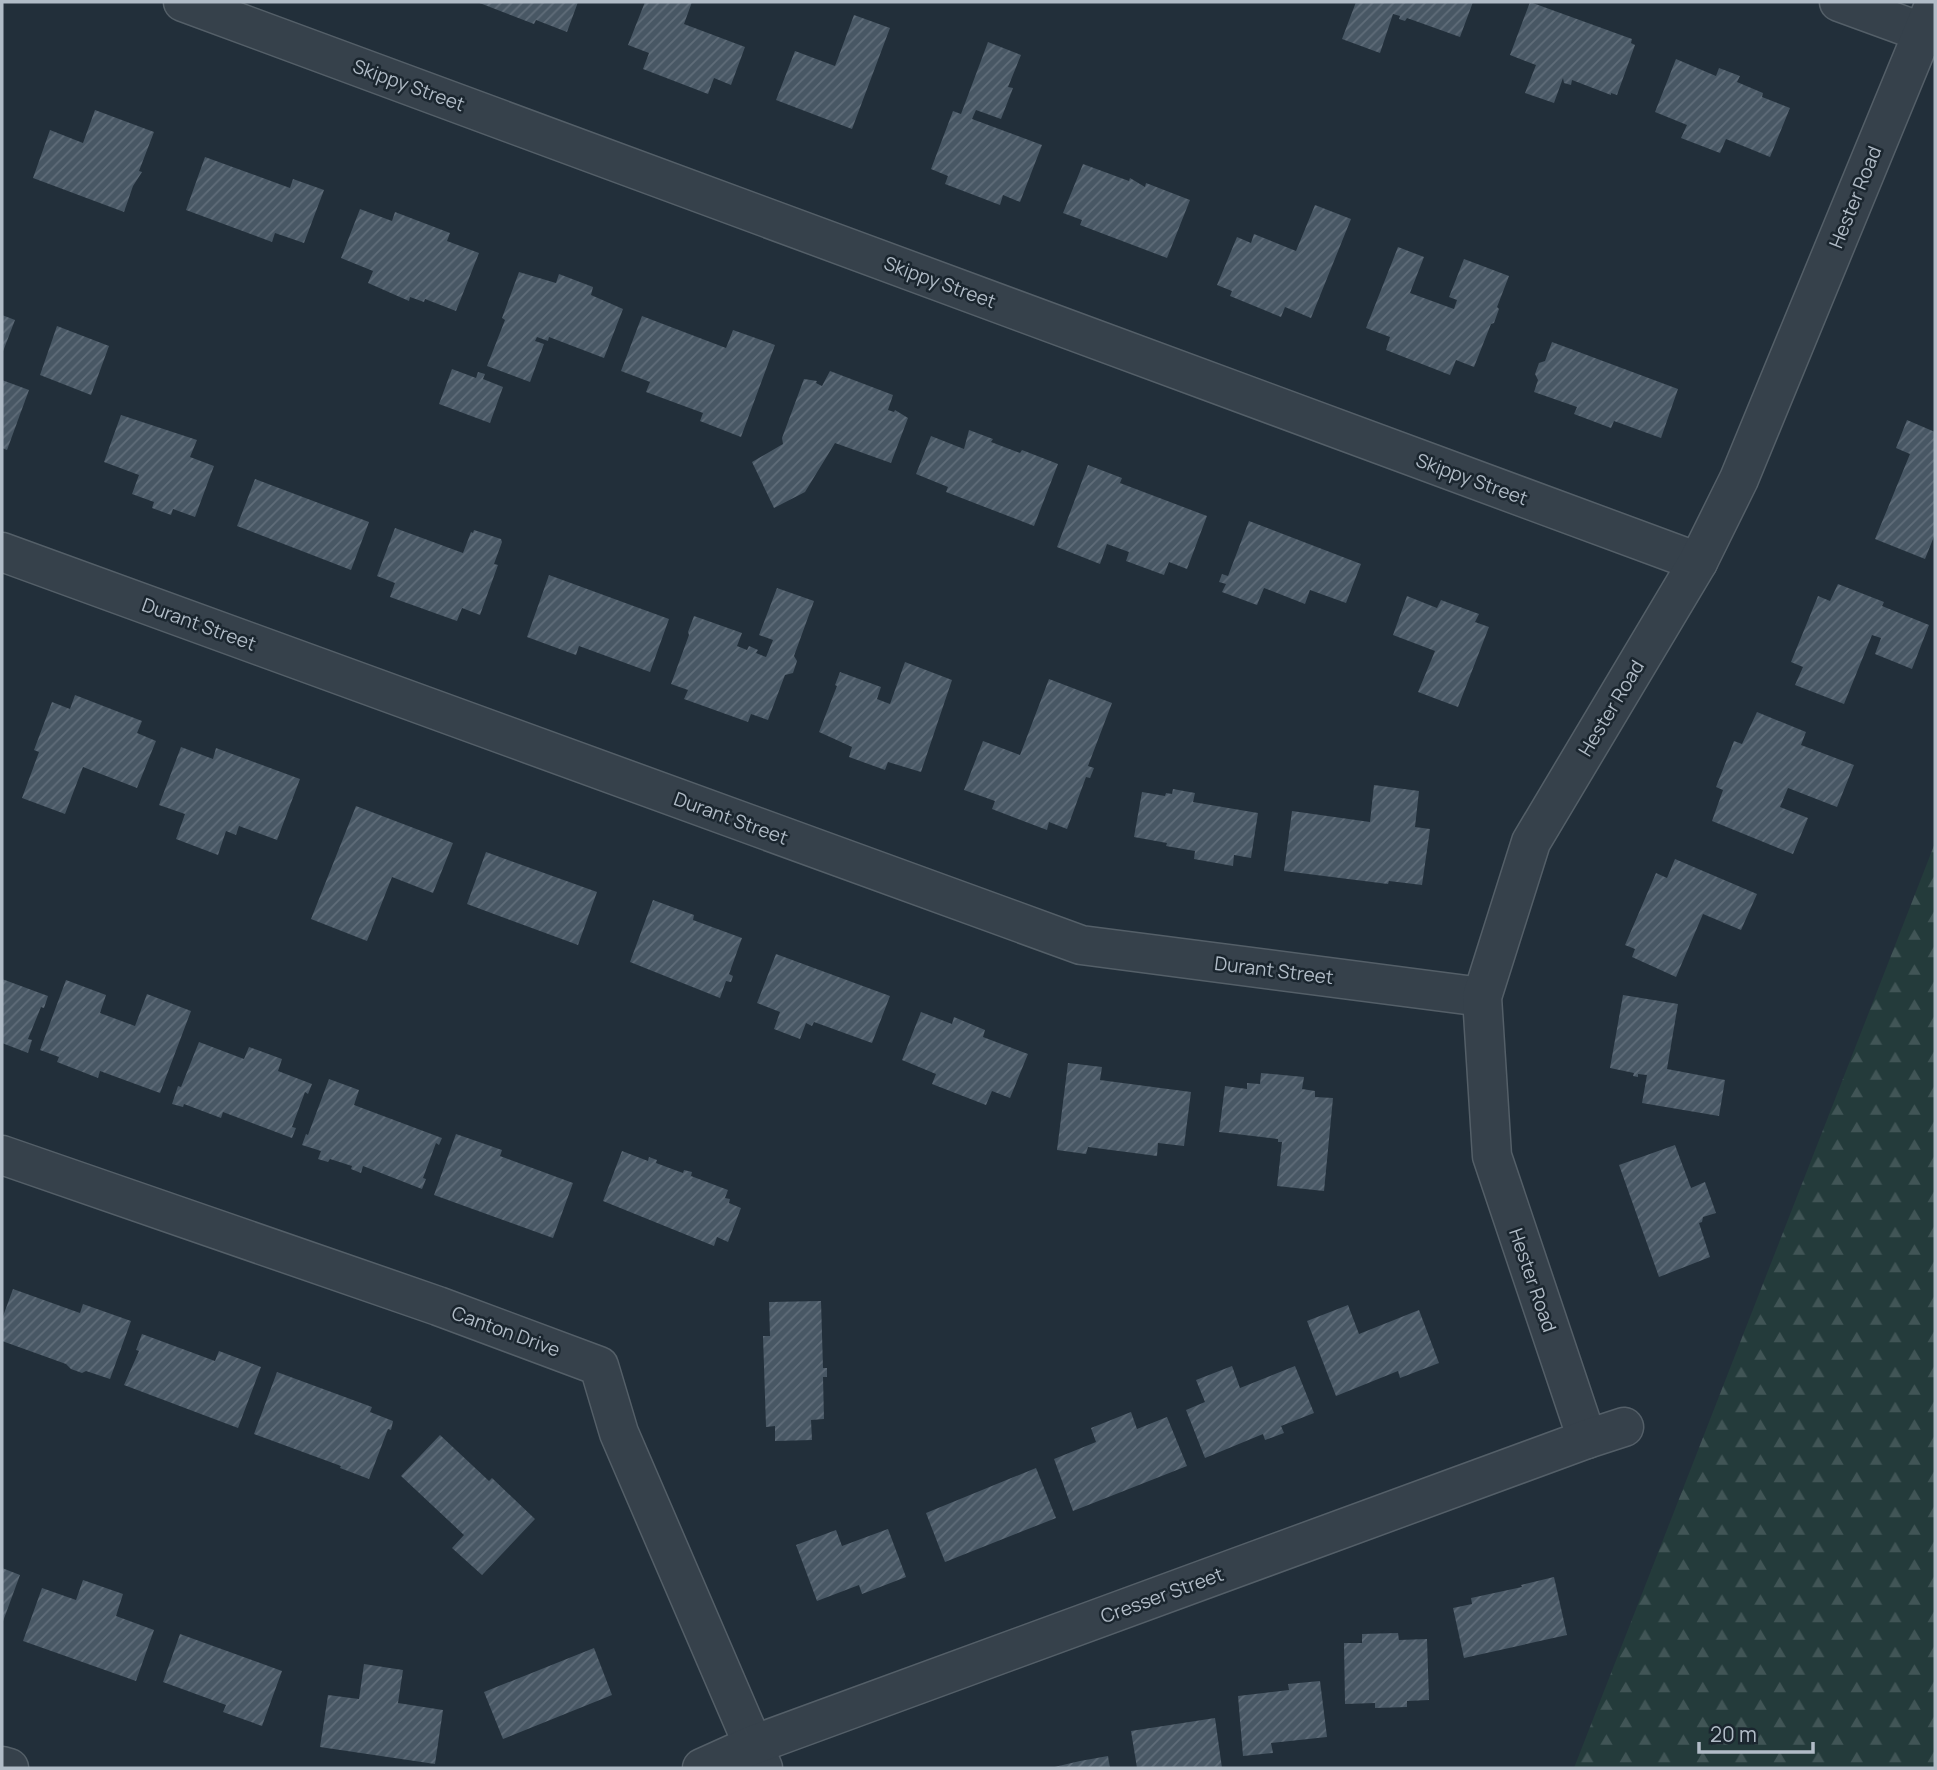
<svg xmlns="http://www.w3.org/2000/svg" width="1937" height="1770" font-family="Manrope,sans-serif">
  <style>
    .forest { fill: url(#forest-firs) }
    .building { fill: url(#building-hatch) }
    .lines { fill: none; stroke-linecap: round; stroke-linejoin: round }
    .street-casing { stroke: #545f68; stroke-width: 41 }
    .street { stroke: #36414b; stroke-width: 38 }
    .labels { text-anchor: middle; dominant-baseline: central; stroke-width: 5; stroke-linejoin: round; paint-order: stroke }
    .street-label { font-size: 19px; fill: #b1bcc7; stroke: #1b262f }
  </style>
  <defs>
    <pattern id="forest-firs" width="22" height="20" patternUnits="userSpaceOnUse" patternTransform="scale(1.75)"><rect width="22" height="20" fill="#243b3b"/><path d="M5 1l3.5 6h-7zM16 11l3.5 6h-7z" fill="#415556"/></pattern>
    <pattern id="building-hatch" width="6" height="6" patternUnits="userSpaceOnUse" patternTransform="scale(1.75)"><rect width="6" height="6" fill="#485764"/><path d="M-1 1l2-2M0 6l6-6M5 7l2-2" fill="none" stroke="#606d79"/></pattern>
  </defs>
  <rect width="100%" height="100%" fill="#222f3a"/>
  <path class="forest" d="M1935 843V1768H1574Z"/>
  <g class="building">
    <path d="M477 2H578L567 32 536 20 534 24Z"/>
    <path d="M645 2H692L684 24 745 47 731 85 714 78 708 94 643 69 649 53 628 45Z"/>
    <path d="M1356 2H1473L1460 37 1407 18 1405 21 1399 19 1400 16 1393 14 1380 53 1342 39Z"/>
    <path d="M1530 2 1632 39 1631 43 1635 45 1617 95 1611 93V95L1572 80 1571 85 1564 83 1563 78 1554 103 1525 93 1536 65 1510 55Z"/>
    <path d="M854 15 890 28 852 129 776 100 795 51 835 66Z"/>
    <path d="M988 42 1021 55 1008 87 1013 88 1001 119 976 110 972 119 1042 145 1020 202 1003 195 1000 205 945 184 948 176 931 169 953 111 961 114Z"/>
    <path d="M1676 59 1716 76 1719 68 1740 76 1737 82 1763 93 1762 97 1790 108 1770 157 1726 139 1720 153 1681 138 1687 125 1655 112Z"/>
    <path d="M95 110 154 132 139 171 142 172 133 186 124 212 33 178 50 130 83 143Z"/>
    <path d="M205 157 290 188 293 179 324 190 304 243 275 233 272 242 186 210Z"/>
    <path d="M1083 164 1129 181 1130 178 1145 187 1146 183 1190 200 1167 258 1080 225 1082 220 1063 213Z"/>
    <path d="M1315 205 1351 219 1311 318 1285 307 1281 317 1230 296 1232 291 1217 285 1237 237 1251 243 1254 234 1296 251Z"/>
    <path d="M360 209 392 221 395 212 450 233 447 241 479 253 456 311 425 299 424 302 410 297 409 301 368 283 373 271 341 258Z"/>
    <path d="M1398 247 1424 257 1410 293 1454 309 1457 300 1449 297 1464 259 1509 276 1497 307 1499 309 1494 323 1491 324 1474 367 1456 360 1450 375 1386 350 1390 337 1366 328Z"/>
    <path d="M519 272 556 283 559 274 593 287 591 295 623 309 604 358 549 337 548 341 537 337 535 341 544 344 530 382 487 366 505 320 502 318Z"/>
    <path d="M2 315 15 320 2 354Z"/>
    <path d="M642 316 726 348 733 330 775 345 741 437 700 421 703 413 646 392 650 382 621 371Z"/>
    <path d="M57 326 109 346 91 395 40 375Z"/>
    <path d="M1552 342 1678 389 1661 438 1614 421 1611 428 1574 414 1577 407 1534 392 1538 380 1535 374 1539 363 1545 361Z"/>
    <path d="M452 369 476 378 478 372 485 374 483 379 503 387 490 423 439 404Z"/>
    <path d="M830 371 893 395 888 410 894 412 895 410 908 418 891 463 835 443 805 492 774 508 752 462 783 444 782 438 804 379 817 381 816 383 822 386Z"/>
    <path d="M2 380 29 390 7 450 2 448Z"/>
    <path d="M121 415 197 440 190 457 214 466 195 517 173 509 171 515 152 508 154 502 132 494 139 475 104 462Z"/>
    <path d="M1907 420 1935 432V534L1925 559 1875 539 1910 454 1896 448Z"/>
    <path d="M969 430 993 439 991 442 1020 453 1022 450 1058 464 1034 526 946 492 948 487 916 474 931 436 964 449Z"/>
    <path d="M1088 465 1122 478 1120 483 1207 516 1187 569 1169 562 1164 575 1126 561 1129 552 1107 544 1100 564 1057 547Z"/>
    <path d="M255 479 369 522 351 570 237 526Z"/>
    <path d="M1249 521 1361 564 1346 603 1310 590 1305 604 1264 588 1257 605 1222 592 1226 584 1219 582 1222 574 1228 576Z"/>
    <path d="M395 528 463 553 471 532 473 533 474 530 501 539 502 542 494 564 498 565 480 615 462 608 457 621 390 597 395 583 377 576Z"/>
    <path d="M549 575 669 619 650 672 579 646 576 655 527 637Z"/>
    <path d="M1838 584 1884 602 1882 606 1929 625 1912 669 1875 654 1881 638 1872 635 1844 704 1795 685 1803 667 1791 662 1818 596 1830 601Z"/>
    <path d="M777 588 814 601 794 656 797 661 793 673 785 675 768 720 751 714 748 722 684 699 688 690 671 684 689 635 688 632 694 616 742 633 737 646 747 650 749 646 758 650 756 653 766 657 773 640 759 635Z"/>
    <path d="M1407 596 1437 608 1441 600 1479 614 1475 622 1489 627 1458 707 1418 692 1435 651 1393 635Z"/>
    <path d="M905 662 952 680 921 772 888 762 885 770 849 757 852 747 819 732 837 686 835 685 840 672 881 687 877 699 890 704Z"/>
    <path d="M1049 679 1112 703 1088 766 1094 768 1090 778 1086 777 1067 829 1049 822 1047 830 992 809 995 801 964 790 983 741 1020 755Z"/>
    <path d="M75 695 142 721 137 733 156 741 137 788 83 767 65 814 22 798 39 752 34 750 52 702 70 709Z"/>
    <path d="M1757 712 1806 732 1801 745 1854 765 1837 807 1788 788 1780 807 1808 818 1793 854 1712 821 1723 790 1716 787 1734 741 1742 744Z"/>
    <path d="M181 747 213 759 216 748 300 779 277 840 239 826 236 835 226 831 218 855 176 839 185 814 159 805Z"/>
    <path d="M1374 785 1419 791 1415 827 1430 829 1422 885 1389 881 1388 884 1284 871 1292 811 1370 822Z"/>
    <path d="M1173 789 1195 793 1193 802 1258 813 1251 858 1234 855 1233 866 1194 859 1195 851 1166 846 1167 843 1134 837 1142 792 1165 796 1166 793 1172 794Z"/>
    <path d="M356 806 453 843 433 893 392 877 367 941 311 919Z"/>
    <path d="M486 852 597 892 578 945 467 904Z"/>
    <path d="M1675 859 1757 894 1741 930 1703 914 1676 977 1632 957 1635 949 1625 945 1656 873 1667 878Z"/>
    <path d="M653 900 694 915 693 920 742 938 729 974 733 976 731 982 726 981 720 998 630 962Z"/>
    <path d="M776 954 890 996 872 1043 814 1022 812 1026 806 1023 800 1039 774 1029 780 1012 757 1003Z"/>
    <path d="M2 979 48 996 44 1008 41 1007 28 1039 32 1040 28 1053 2 1043Z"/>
    <path d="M66 980 106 995 100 1013 135 1026 147 994 191 1011 160 1093 100 1071 98 1078 57 1062 59 1057 40 1050Z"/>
    <path d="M1623 995 1678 1004 1667 1069 1725 1080 1719 1116 1642 1103 1647 1075 1638 1074V1077L1633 1076 1634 1073 1610 1068Z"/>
    <path d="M921 1012 952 1024 954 1017 985 1030 983 1037 1028 1054 1010 1098 992 1091 986 1105 932 1084 936 1074 902 1060Z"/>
    <path d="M199 1042 244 1059 249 1047 282 1059 278 1071 312 1084 308 1094 305 1092 292 1127 296 1128 292 1138 223 1112 221 1118 184 1104 183 1107 172 1104 178 1086 181 1087Z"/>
    <path d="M1068 1063 1102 1067 1100 1080 1191 1092 1184 1146 1158 1143 1157 1156 1088 1147 1086 1154 1057 1150Z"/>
    <path d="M1261 1073 1304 1077 1302 1089 1315 1091V1097L1333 1098 1324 1191 1277 1186 1282 1142H1278V1139L1219 1132 1225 1086 1247 1089V1083L1260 1084Z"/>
    <path d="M329 1079 359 1090 354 1105 442 1138 439 1145 436 1143 423 1178 426 1179 422 1189 363 1166 361 1173 351 1169 352 1166 330 1159 328 1162 318 1159 321 1151 302 1145 306 1134 308 1135Z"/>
    <path d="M456 1134 502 1150 500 1156 573 1183 553 1238 434 1195Z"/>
    <path d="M1675 1145 1691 1188 1705 1182 1716 1213 1703 1217 1702 1222 1699 1223 1710 1257 1659 1277 1619 1165Z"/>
    <path d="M622 1151 648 1161 649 1157 657 1160 656 1163 683 1173 684 1170 692 1172 691 1176 728 1190 725 1198 730 1199 729 1203 741 1208 728 1242 717 1237 714 1246 603 1201Z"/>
    <path d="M13 1289 80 1313 83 1304 131 1321 110 1379 86 1371 82 1373 71 1369 66 1364 2 1341V1319Z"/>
    <path d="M821 1301 823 1368H827V1377H823L824 1419 811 1420 812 1440 775 1441V1426L766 1427 763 1336H770L769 1302Z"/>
    <path d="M1348 1305 1359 1334 1419 1310 1439 1363 1400 1378 1398 1371 1336 1396 1307 1321Z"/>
    <path d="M142 1334 215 1361 219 1351 261 1367 238 1428 124 1385 139 1351 136 1350Z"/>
    <path d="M1232 1366 1240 1388 1295 1366 1314 1413 1281 1426 1284 1433 1265 1440 1263 1434 1205 1458 1186 1410 1205 1402 1196 1380Z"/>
    <path d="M277 1372 372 1407 370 1412 393 1421 391 1430 388 1429 369 1479 340 1468 341 1466 254 1434Z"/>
    <path d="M1131 1412 1137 1429 1167 1417 1187 1466 1073 1511 1054 1459 1096 1442 1091 1428Z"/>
    <path d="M440 1435 489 1481 492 1478 535 1519 482 1575 452 1548 464 1535 401 1476Z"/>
    <path d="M1036 1468 1056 1518 945 1562 926 1513Z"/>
    <path d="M888 1529 906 1577 862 1594 859 1585 817 1601 796 1545 836 1530 842 1546Z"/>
    <path d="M2 1568 20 1575 2 1624Z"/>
    <path d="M1554 1577 1567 1635 1464 1658 1453 1608 1472 1604 1471 1598 1522 1587 1521 1585Z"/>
    <path d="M83 1580 123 1594 116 1616 154 1630 136 1681 23 1641 42 1588 76 1600Z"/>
    <path d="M1398 1633 1399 1640 1427 1639 1429 1700 1407 1701V1707L1375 1708V1703L1345 1704 1344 1643H1362V1634Z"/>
    <path d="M180 1634 282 1671 262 1726 223 1712 226 1705 163 1682Z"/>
    <path d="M594 1648 612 1695 503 1739 484 1692Z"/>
    <path d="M364 1664 403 1670 398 1703 443 1710 435 1764 320 1747 328 1695 359 1699Z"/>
    <path d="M1320 1681 1327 1737 1271 1743 1273 1753 1243 1756 1238 1696 1289 1690 1288 1684Z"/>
    <path d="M1215 1718 1222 1768H1137L1131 1731Z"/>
    <path d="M1108 1756 1110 1768H1050L1080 1761Z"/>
  </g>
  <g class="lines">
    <g class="street-casing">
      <g id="street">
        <path d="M183 2 1698 562"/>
        <path d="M1839 2 1935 37"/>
        <path d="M2 552 1081 945 1482 997"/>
        <path d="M2 1155 438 1306 599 1366 619 1433 763 1768"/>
        <path d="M1587 1439 1492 1156 1482 997 1531 842 1698 562 1739 479 1935 3"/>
        <path d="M2 1766 9 1768"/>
        <path d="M702 1768 753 1745 1587 1439 1624 1427"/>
      </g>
    </g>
    <use href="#street" class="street"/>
  </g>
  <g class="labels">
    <g class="street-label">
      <text transform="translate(409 85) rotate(20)">Skippy Street</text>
      <text transform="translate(1855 197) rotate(-68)">Hester Road</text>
      <text transform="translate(940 282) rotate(20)">Skippy Street</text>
      <text transform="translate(1472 479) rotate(20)">Skippy Street</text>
      <text transform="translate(199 624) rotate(20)">Durant Street</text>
      <text transform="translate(1611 708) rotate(-59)">Hester Road</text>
      <text transform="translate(731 818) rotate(20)">Durant Street</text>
      <text transform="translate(1274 970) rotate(7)">Durant Street</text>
      <text transform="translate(1533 1280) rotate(71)">Hester Road</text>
      <text transform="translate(506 1331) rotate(20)">Canton Drive</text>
      <text transform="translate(1162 1595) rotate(-20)">Cresser Street</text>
    </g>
  </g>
  <rect width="1937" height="1770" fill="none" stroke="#b1bcc7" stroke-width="7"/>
  <path d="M1699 1742v10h114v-10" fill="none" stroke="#b1bcc7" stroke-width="3.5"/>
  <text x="1710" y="1742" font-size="21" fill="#b1bcc7" stroke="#1b262f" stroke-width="5" paint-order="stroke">20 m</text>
</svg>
